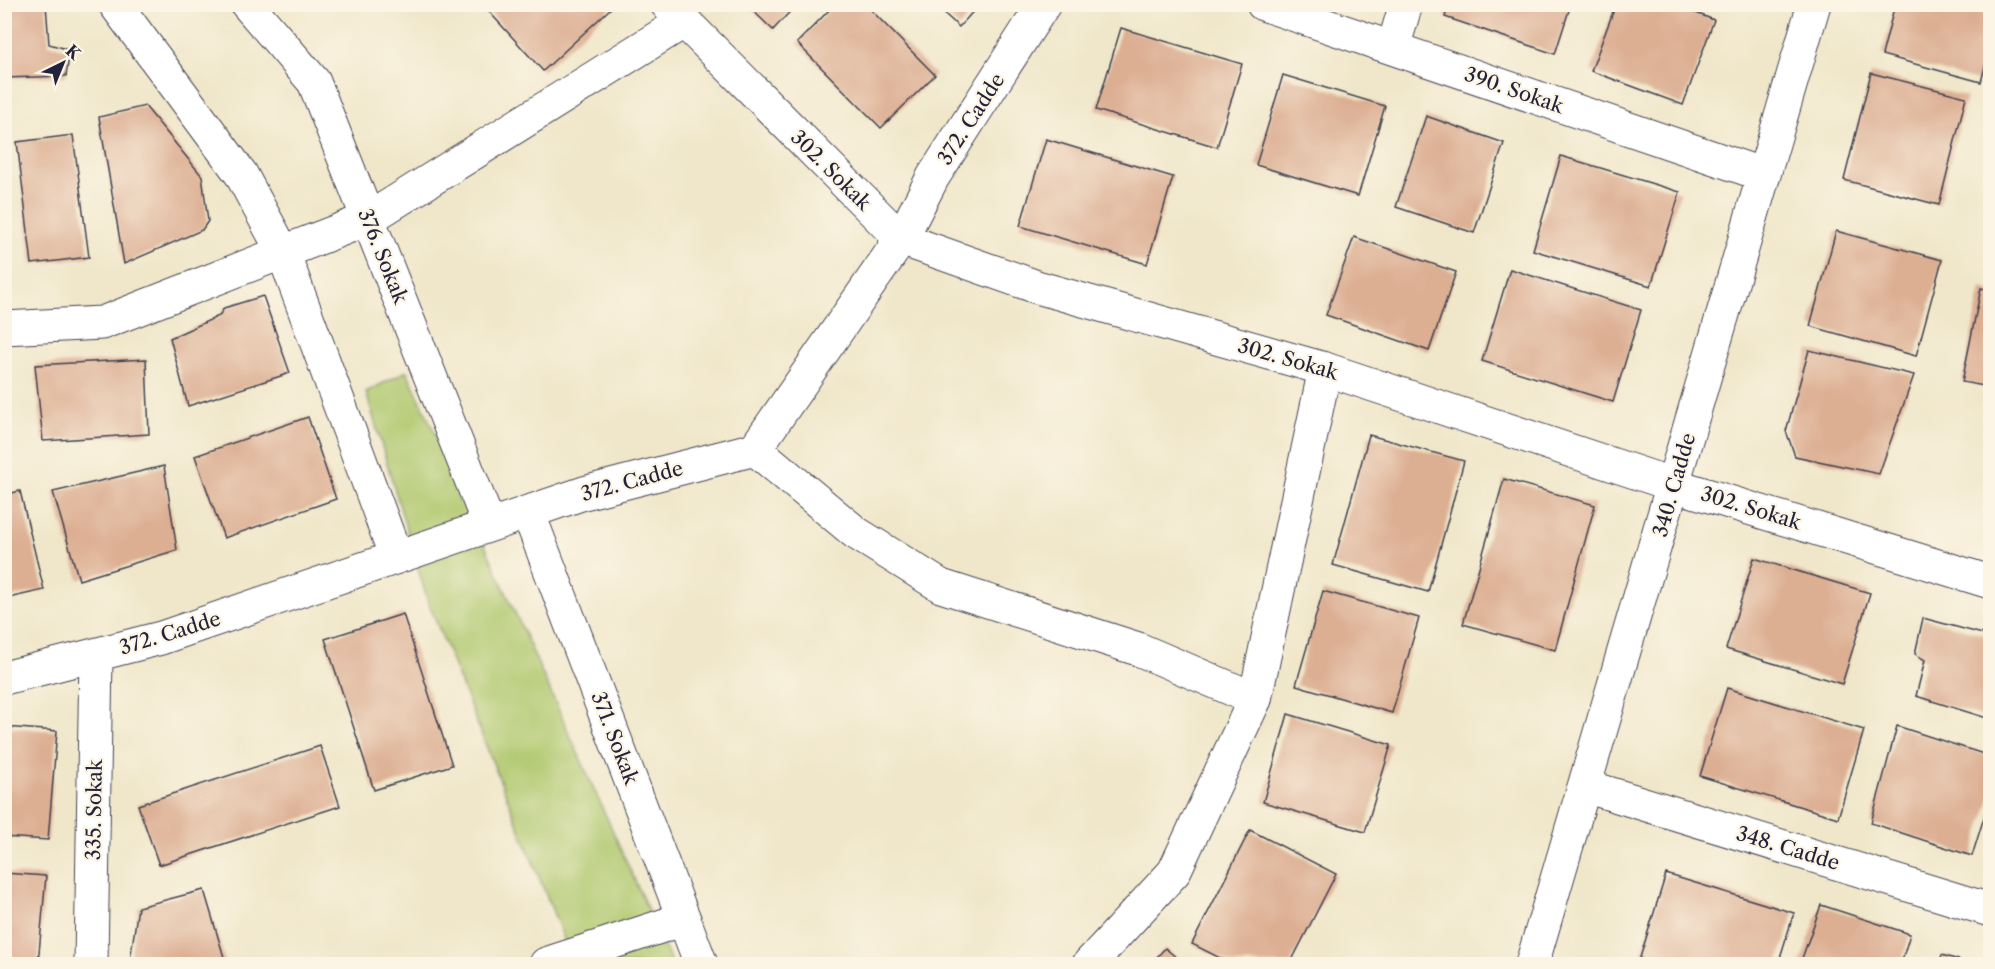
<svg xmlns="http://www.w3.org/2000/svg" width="1995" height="969" font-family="'Libre Caslon Text',serif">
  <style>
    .green { fill: #aec76c; stroke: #687454; stroke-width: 1.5 }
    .building { fill: #dcae92 }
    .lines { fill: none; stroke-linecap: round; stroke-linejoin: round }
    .minor-casing { stroke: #414050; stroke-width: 35 }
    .tertiary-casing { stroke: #414050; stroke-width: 35 }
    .minor { stroke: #fff; stroke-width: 33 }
    .tertiary { stroke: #fff; stroke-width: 33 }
    .labels { text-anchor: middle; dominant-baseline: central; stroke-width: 4.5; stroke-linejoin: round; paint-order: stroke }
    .street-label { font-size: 20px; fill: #22223b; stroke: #fcf5e5 }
  </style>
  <rect width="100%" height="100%" fill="#fcf5e5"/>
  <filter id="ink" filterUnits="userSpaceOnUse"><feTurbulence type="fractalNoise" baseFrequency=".0167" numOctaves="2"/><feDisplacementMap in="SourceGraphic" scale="12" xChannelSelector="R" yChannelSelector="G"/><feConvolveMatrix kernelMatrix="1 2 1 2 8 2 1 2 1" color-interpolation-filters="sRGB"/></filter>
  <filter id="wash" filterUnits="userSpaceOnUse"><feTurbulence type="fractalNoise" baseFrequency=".008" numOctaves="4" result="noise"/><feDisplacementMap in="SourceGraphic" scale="24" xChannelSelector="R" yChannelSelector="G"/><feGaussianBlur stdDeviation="1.35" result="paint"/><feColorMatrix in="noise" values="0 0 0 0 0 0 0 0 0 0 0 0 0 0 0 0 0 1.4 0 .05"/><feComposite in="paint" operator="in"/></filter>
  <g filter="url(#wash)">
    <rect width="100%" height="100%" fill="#f0e7ca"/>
    <path class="green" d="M407 371 640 892 672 964H574L427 599 366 392Z"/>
    <g id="blocks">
      <g class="building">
        <path d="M4 4H46L49 44 70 50 66 76 4 78Z"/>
        <path d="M482 4H608L611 8 543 71Z"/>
        <path d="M746 4H797L773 30Z"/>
        <path d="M835 4H865L935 75 881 128 797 43Z"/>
        <path d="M1449 4H1571L1555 54 1445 17Z"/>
        <path d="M1616 4H1673L1714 20 1683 105 1591 71Z"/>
        <path d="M1895 4H1990V47L1981 82 1882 55Z"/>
        <path d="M935 5H979L959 27Z"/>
        <path d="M1121 28 1242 64 1217 147 1096 110Z"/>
        <path d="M1871 73 1966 97 1939 205 1844 180Z"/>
        <path d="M1283 75 1385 106 1358 196 1256 165Z"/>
        <path d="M145 106 202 176 208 221 202 230 124 264 99 117Z"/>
        <path d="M1426 116 1504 143 1474 233 1396 207Z"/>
        <path d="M73 135 89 257 32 264 17 142Z"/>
        <path d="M1046 139 1173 177 1147 264 1020 226Z"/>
        <path d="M1561 156 1680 192 1651 286 1533 250Z"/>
        <path d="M1836 231 1942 260 1916 356 1810 326Z"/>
        <path d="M1354 237 1456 272 1429 351 1326 315Z"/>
        <path d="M1510 269 1641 310 1613 402 1482 361Z"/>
        <path d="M1981 288 1990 290V387L1962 382Z"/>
        <path d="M263 296 290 373 188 406 170 338 219 316 224 308Z"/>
        <path d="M1809 350 1914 375 1879 474 1795 456 1786 431Z"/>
        <path d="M146 359 149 434 43 441 35 365Z"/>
        <path d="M4 399H6L11 462H4Z"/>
        <path d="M308 417 336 499 224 538 195 456Z"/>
        <path d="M1369 435 1464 461 1428 592 1333 565Z"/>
        <path d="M164 466 177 550 79 580 53 492Z"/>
        <path d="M1504 479 1595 505 1555 650 1463 624Z"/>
        <path d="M20 491 44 590 4 599V495Z"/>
        <path d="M1754 558 1870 593 1842 684 1726 649Z"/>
        <path d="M1323 591 1419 618 1392 713 1296 685Z"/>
        <path d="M403 614 452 765 374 790 325 639Z"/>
        <path d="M1923 618 1990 636V719L1916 696 1925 660 1915 654Z"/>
        <path d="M1727 688 1864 730 1838 818 1700 776Z"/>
        <path d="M1288 714 1391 745 1365 832 1263 802Z"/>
        <path d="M1897 726 1990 756V798L1972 856 1871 823Z"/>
        <path d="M4 727 57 731 48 840 4 837Z"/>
        <path d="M320 746 340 806 159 865 138 805Z"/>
        <path d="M1250 830 1336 874 1290 964H1232L1192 944Z"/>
        <path d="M4 873 46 876 38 964H4Z"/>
        <path d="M1666 874 1794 913 1778 964H1638Z"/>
        <path d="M204 890 226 964H131L130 961 138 907Z"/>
        <path d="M1821 905 1910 934 1901 964H1800Z"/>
        <path d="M1165 948 1184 964H1151Z"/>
        <path d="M1942 955 1972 964H1939Z"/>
      </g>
    </g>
  </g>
  <g filter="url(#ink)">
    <use href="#blocks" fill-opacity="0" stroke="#414050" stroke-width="1.5"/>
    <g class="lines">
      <g class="minor-casing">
        <g id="minor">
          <path d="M115 4 241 174 283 252 396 557"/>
          <path d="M247 4 314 82 489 525"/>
          <path d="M667 4 901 239 1037 287 1325 369 1674 485 1990 582"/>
          <path d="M1263 4 1764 175"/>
          <path d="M1393 48 1406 4"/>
          <path d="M4 328 102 323 368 219 683 22"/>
          <path d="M755 449 856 533 941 586 1138 649 1255 699"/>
          <path d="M528 512 701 964"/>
          <path d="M4 678 161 638 584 493 755 449 901 239 933 177 1044 4"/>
          <path d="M91 964 96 655"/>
          <path d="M546 964 684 919"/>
          <path d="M1089 964 1174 872 1255 699 1325 369"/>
        </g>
      </g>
      <g class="tertiary-casing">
        <g id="tertiary">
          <path d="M1585 786 1990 910"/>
          <path d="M1532 964 1814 4"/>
        </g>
      </g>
      <use href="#minor" class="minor"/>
      <use href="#tertiary" class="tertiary"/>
    </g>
  </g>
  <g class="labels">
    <g class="street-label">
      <text transform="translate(1514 90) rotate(19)">390. Sokak</text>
      <text transform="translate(971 119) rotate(-57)">372. Cadde</text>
      <text transform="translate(831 170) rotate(45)">302. Sokak</text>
      <text transform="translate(383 256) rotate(68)">376. Sokak</text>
      <text transform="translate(1288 359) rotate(16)">302. Sokak</text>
      <text transform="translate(632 481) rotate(-15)">372. Cadde</text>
      <text transform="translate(1674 485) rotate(-74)">340. Cadde</text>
      <text transform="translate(1751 508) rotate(17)">302. Sokak</text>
      <text transform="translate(170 633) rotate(-17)">372. Cadde</text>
      <text transform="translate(615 738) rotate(69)">371. Sokak</text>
      <text transform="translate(94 810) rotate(-89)">335. Sokak</text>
      <text transform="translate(1788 848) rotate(17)">348. Cadde</text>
    </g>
  </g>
  <rect width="1995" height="969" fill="none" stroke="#fcf5e5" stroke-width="24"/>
  <g transform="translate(63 63) rotate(43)" stroke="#fcf5e5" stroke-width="4.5" paint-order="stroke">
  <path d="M0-4.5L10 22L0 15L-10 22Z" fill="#22223b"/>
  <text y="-9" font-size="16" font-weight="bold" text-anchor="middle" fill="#22223b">K</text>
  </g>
</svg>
